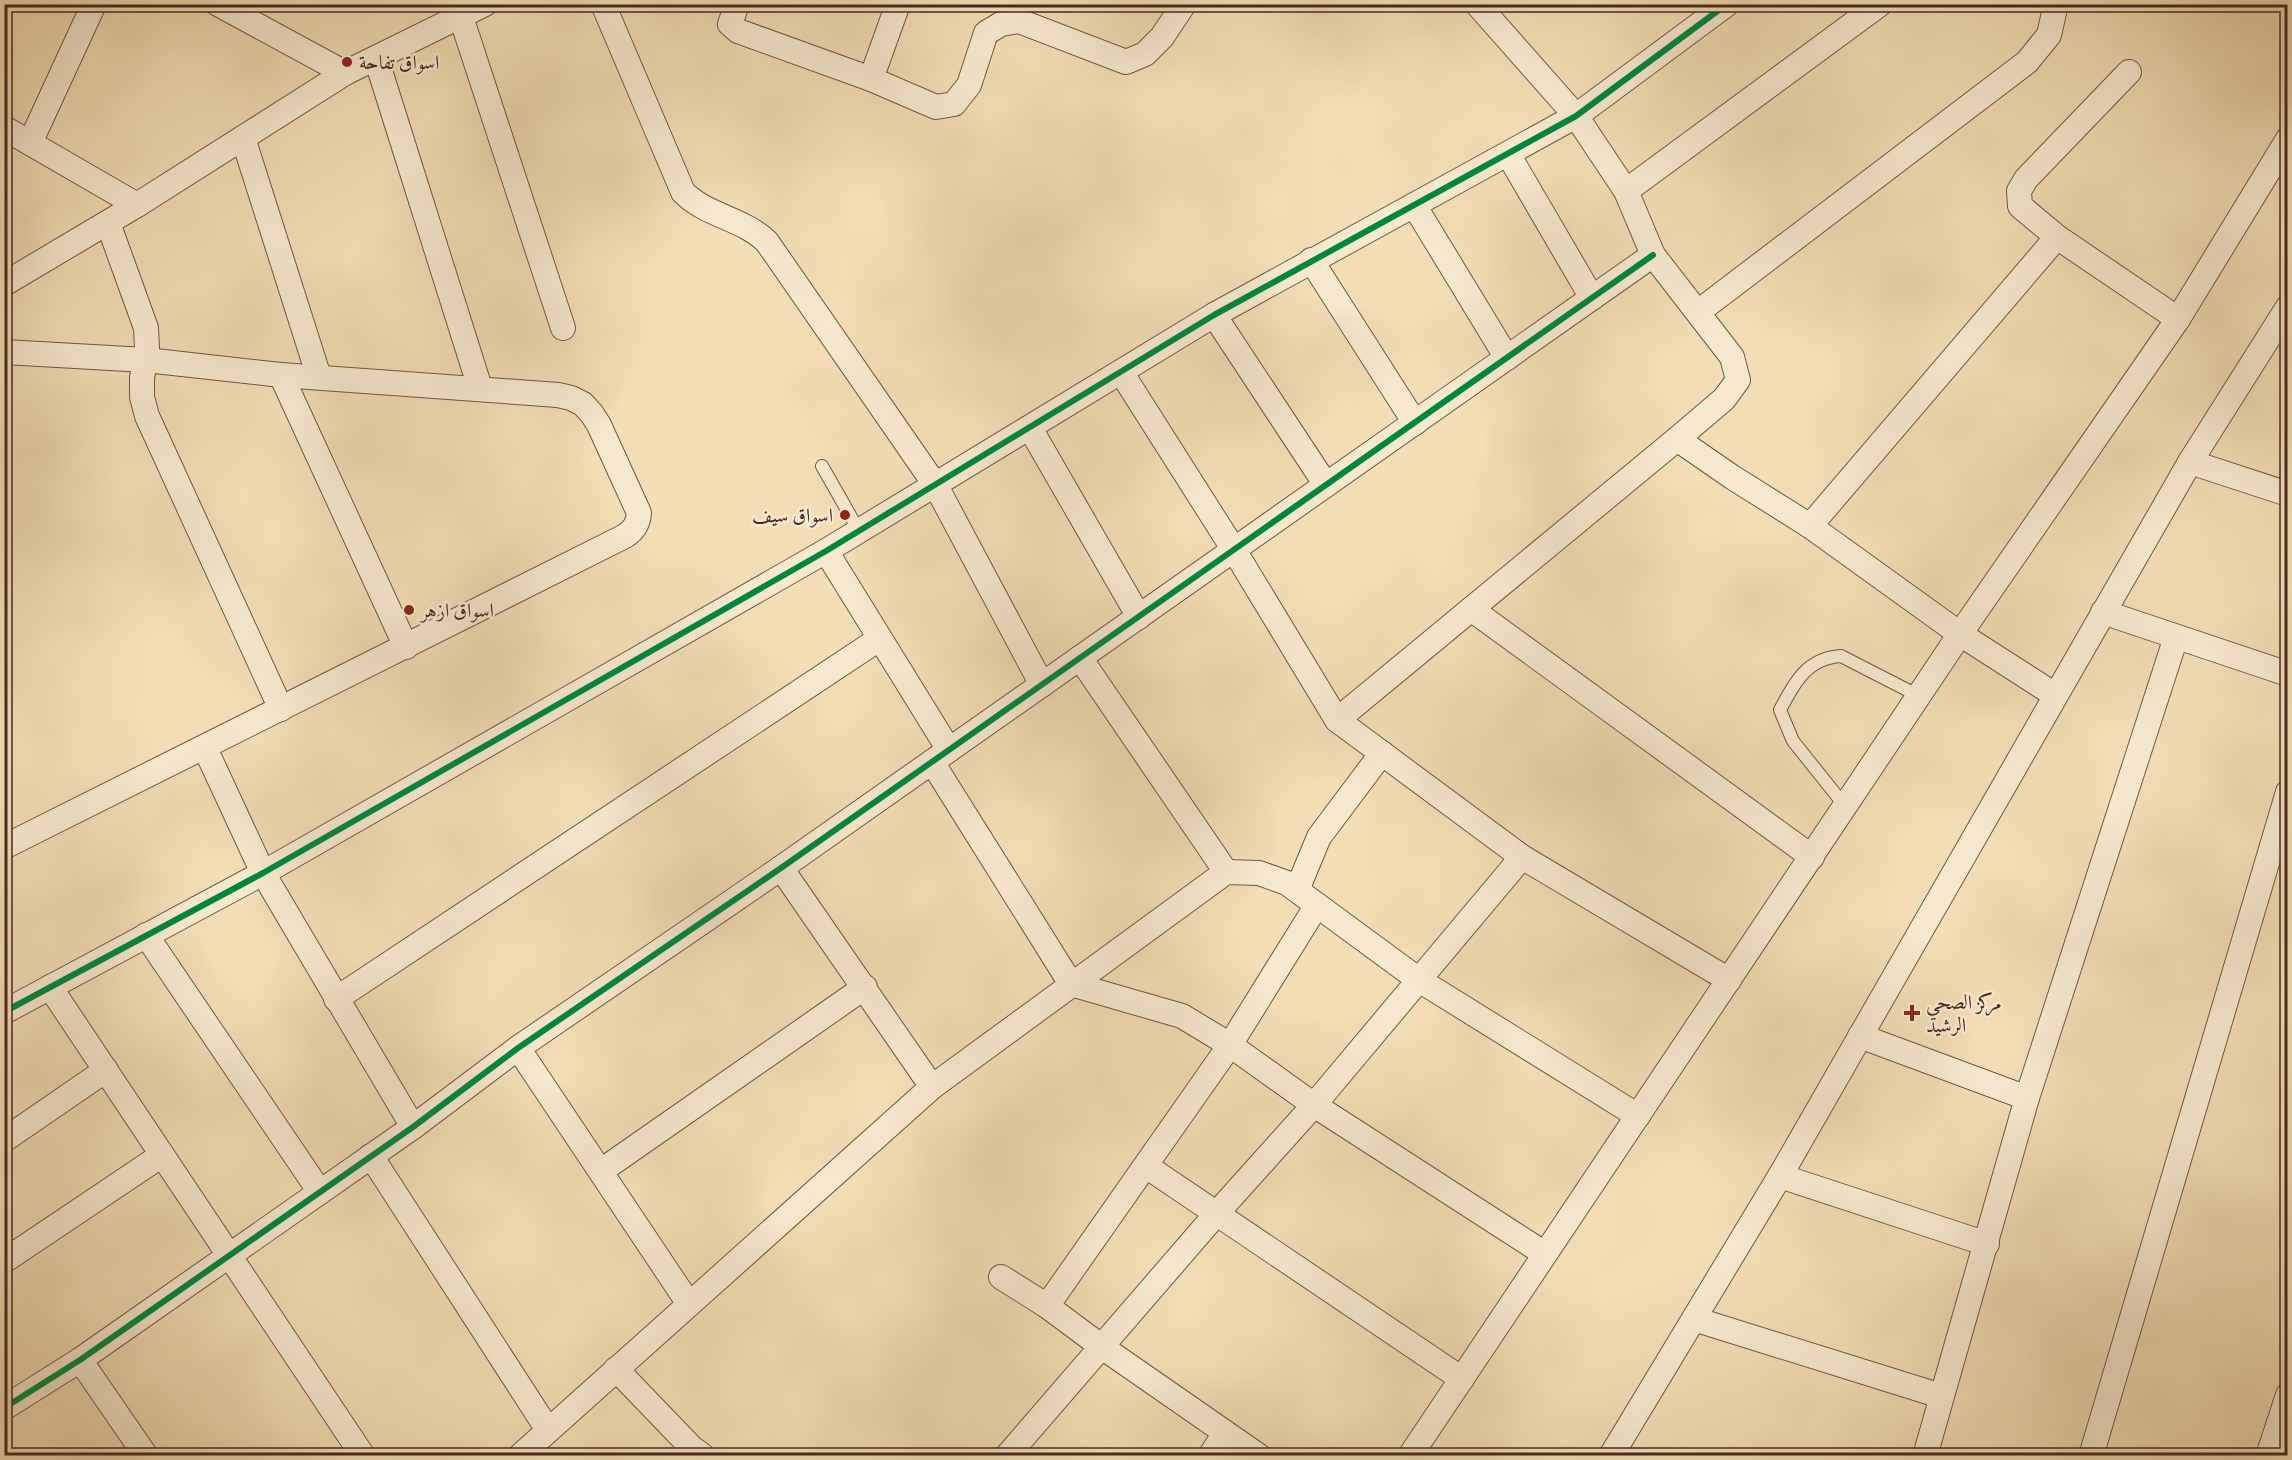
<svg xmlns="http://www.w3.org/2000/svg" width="2292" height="1460" font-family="'EB Garamond',Amiri,serif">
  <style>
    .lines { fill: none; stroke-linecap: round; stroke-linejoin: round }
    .lane-casing { stroke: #725745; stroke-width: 14 }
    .street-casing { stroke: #725745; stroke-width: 26 }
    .lane { stroke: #f7e9ce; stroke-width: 12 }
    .street { stroke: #f7e9ce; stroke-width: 24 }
    .cycleway-casing { stroke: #f7e9ce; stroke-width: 10 }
    .cycleway { stroke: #00873e; stroke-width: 6 }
    .poi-dot { fill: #8f2418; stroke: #f7e9ce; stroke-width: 2 }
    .labels { text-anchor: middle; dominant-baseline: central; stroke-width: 5; stroke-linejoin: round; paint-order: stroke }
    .poi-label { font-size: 20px; fill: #472a20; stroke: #f7e9ce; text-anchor: start }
  </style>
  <rect width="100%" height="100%" fill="#f2ddb4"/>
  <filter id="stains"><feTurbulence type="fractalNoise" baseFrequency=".00333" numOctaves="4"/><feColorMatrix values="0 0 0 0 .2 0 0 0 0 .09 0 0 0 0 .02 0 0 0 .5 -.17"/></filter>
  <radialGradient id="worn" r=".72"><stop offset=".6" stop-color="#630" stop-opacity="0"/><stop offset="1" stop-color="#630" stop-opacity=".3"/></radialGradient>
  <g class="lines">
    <g class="lane-casing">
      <g id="lane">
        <path d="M822 466 859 531"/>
        <path d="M1845 806 1793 741 1780 710C1794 683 1807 658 1841 656L1919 696"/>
      </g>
    </g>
    <g class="street-casing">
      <g id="street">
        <path d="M218 4 345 73"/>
        <path d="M603 4 683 192C706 216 743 218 767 242L936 486 1042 685"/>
        <path d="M737 4 730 24 738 31 871 79 936 107 954 104 969 85 986 33 1001 24 1019 21 1126 62 1145 54 1162 37 1184 4"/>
        <path d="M461 17 563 328"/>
        <path d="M376 58 480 388"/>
        <path d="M2129 72 2026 179 2019 191 2020 206 2057 237 2178 319"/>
        <path d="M871 79 898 4"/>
        <path d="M4 128 137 205"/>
        <path d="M243 138 319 377"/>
        <path d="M30 143 94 4"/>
        <path d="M1508 154 1592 298"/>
        <path d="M1626 191 1880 4"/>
        <path d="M1414 205 1507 358"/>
        <path d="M108 223 146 328 147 349 142 378V397L147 416 281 709"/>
        <path d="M1311 260 1415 423"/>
        <path d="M4 284 137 205 345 73 485 4"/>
        <path d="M1698 312 2027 62 2049 35 2056 4"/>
        <path d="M1214 315 1326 485"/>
        <path d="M4 352 146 360 281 375 558 395 571 398 583 404 592 414 599 425 639 513C638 524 634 530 625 536L4 847"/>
        <path d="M1121 372 1234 550 1337 720 1522 857 1729 980"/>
        <path d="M281 375 406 647"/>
        <path d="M1030 428 1139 617"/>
        <path d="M1677 439 1732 477 1810 526 1960 634 2055 695"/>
        <path d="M2190 462 2288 494"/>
        <path d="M1810 526 2057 237"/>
        <path d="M826 551 949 750"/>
        <path d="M1471 609 1812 857"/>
        <path d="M2103 612 2288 674"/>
        <path d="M1080 658 1226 872"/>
        <path d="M1337 720 1677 439 1724 399 1738 380 1732 357 1653 255 1626 191 1576 116 1477 4"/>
        <path d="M205 748 263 873 413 1127"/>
        <path d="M932 762 1071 984 1182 1016 1230 1045 1314 1105 1545 1254"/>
        <path d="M781 868 932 1087"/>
        <path d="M1297 890 1319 837 1382 753"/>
        <path d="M146 935 320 1192"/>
        <path d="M50 987 363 1456"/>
        <path d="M336 999 879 639"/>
        <path d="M4 1012 263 873 826 551 1214 315 1576 116 1727 4"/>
        <path d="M1860 1036 2027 1098"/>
        <path d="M518 1048 689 1304"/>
        <path d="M4 1140 106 1070"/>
        <path d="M371 1156 548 1430"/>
        <path d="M1146 1166 1462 1379"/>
        <path d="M601 1171 865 987"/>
        <path d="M1780 1176 1987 1244"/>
        <path d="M4 1261 162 1155"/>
        <path d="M1001 1277 1047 1306 1102 1347 1259 1456"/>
        <path d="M1047 1306 1230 1045 1317 905"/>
        <path d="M1694 1319 1941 1396"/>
        <path d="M80 1360 146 1456"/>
        <path d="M616 1369 692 1448 703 1456"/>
        <path d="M4 1408 80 1360 413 1127 518 1048 781 868 1653 255"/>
        <path d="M520 1456 932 1087 1226 872 1259 873 1287 883 1419 980 1638 1116"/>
        <path d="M1007 1456 1217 1213 1314 1105 1522 857"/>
        <path d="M1210 1456 1225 1433"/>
        <path d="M1410 1456 1960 634 2178 319 2288 139"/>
        <path d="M1611 1456 1780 1176 2190 462 2288 307"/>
        <path d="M1925 1456 2027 1098 2176 637"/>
        <path d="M2091 1456 2288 792"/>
        <path d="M2268 1456 2288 1395"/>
      </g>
    </g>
    <use href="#lane" class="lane"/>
    <use href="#street" class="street"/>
    <g class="cycleway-casing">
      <g id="cycleway">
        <path d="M4 1012 263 873 826 551 1214 315 1576 116 1727 4"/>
        <path d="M4 1408 80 1360 413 1127 518 1048 781 868 1653 255"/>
      </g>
    </g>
    <use href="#cycleway" class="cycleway"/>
  </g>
  <g class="poi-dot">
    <circle cx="347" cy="62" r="6"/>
    <circle cx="845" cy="515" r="6"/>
    <circle cx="409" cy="610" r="6"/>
    <path d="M1909 1004h6v6h6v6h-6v6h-6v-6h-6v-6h6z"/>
  </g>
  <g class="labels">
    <g class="poi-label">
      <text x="359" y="62">اسواق تفاحة</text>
      <text x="833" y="515" text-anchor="end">اسواق سيف</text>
      <text x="421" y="610">اسواق ازهر</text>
      <text x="1926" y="1002">مركز الصحي<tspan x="1926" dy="23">الرشيد</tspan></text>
    </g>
  </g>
  <rect width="2292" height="1460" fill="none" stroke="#f2ddb4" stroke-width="24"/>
  <rect x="6" y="6" width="2280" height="1448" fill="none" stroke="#472a20" stroke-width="3"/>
  <rect x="12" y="12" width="2268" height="1436" fill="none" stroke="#472a20" stroke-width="1.5"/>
  <rect width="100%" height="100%" filter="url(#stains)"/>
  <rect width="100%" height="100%" fill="url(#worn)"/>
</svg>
